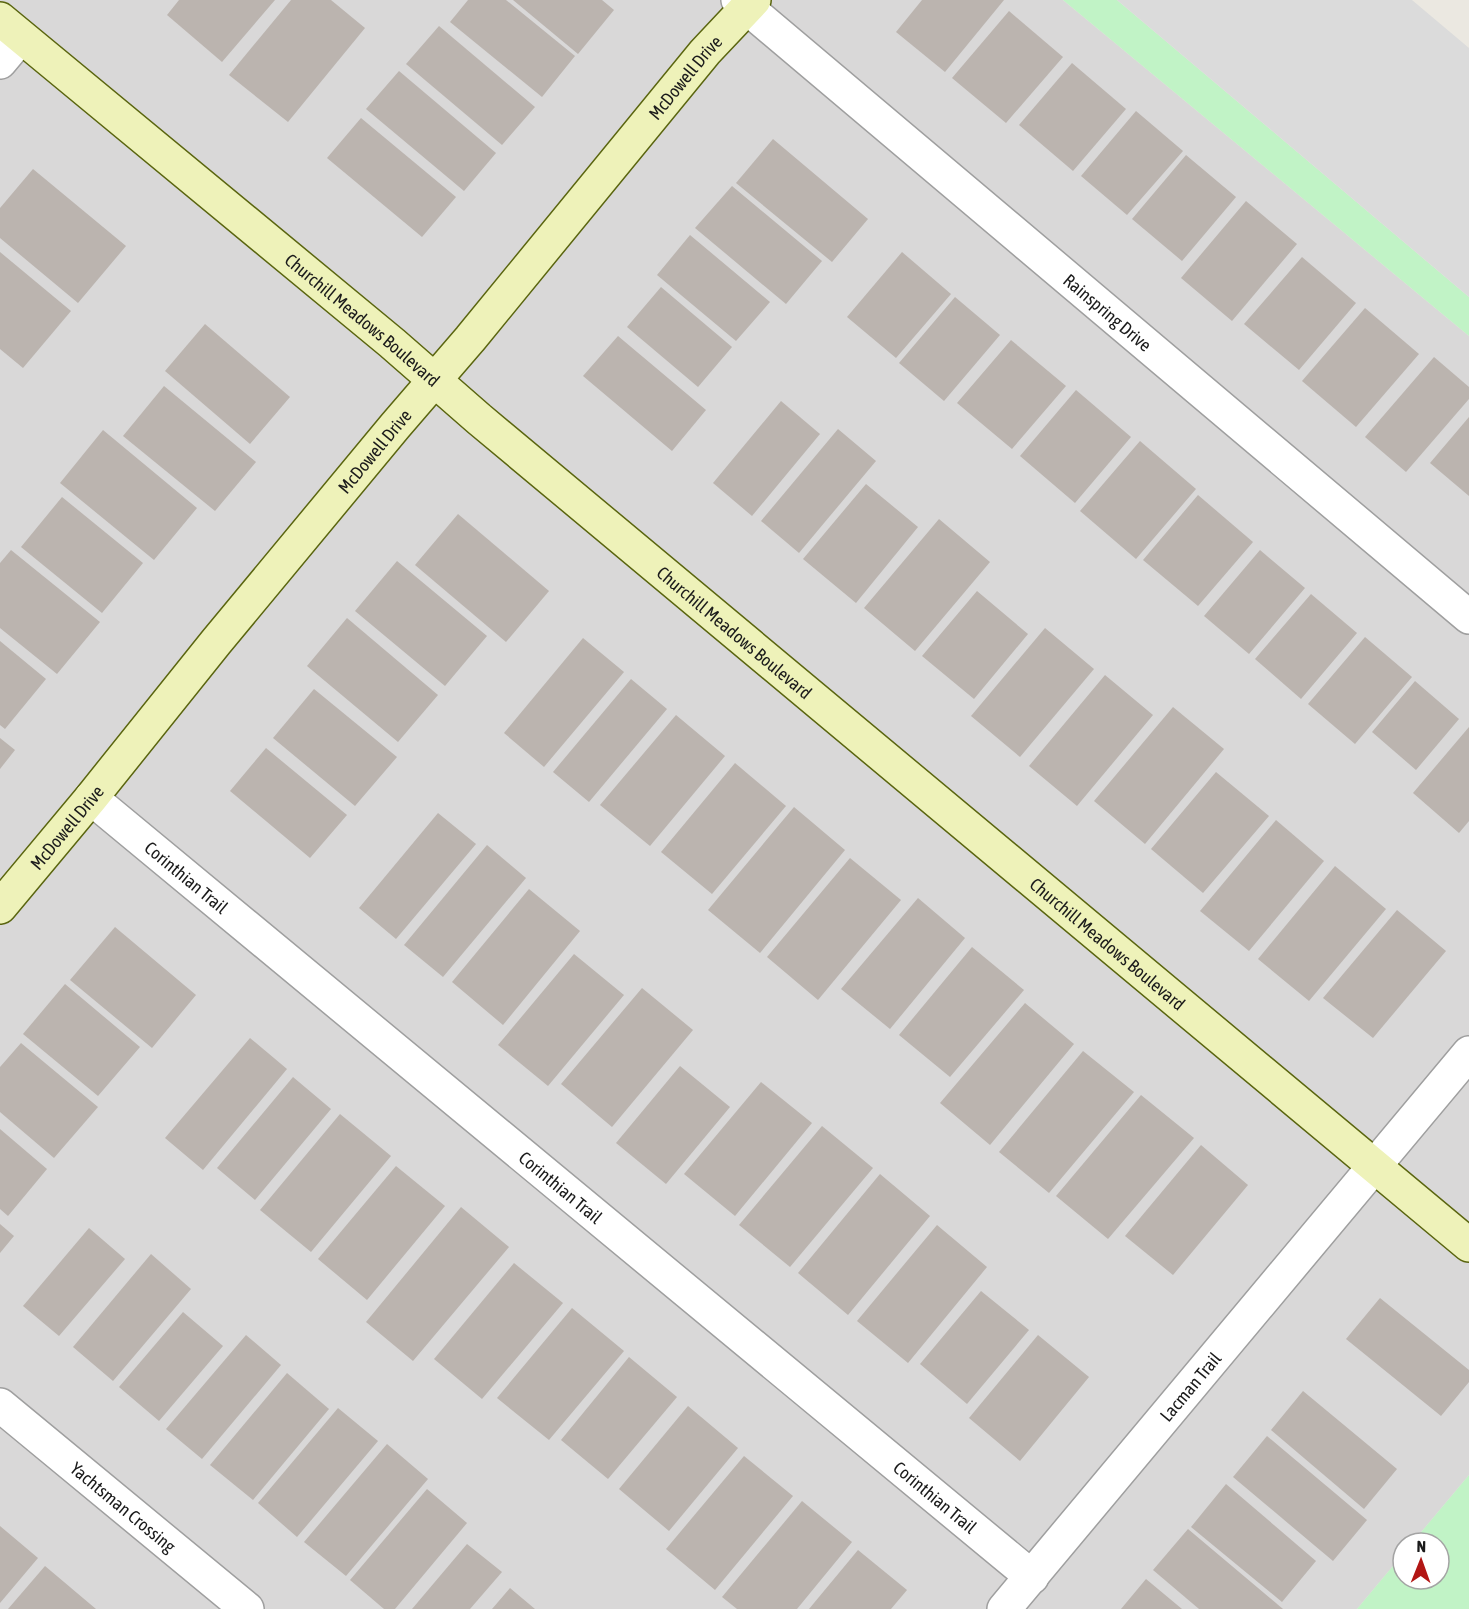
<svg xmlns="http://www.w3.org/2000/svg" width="1469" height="1609" font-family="'Asap Condensed',sans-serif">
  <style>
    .residential { fill: #d9d8d8 }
    .park { fill: #c1f3c6 }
    .parking { fill: #dbdbdb }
    .building { fill: #bbb4af }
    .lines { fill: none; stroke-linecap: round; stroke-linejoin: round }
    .street-casing { stroke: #9f9f9f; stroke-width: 36 }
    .secondary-casing { stroke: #5a650f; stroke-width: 36 }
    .street { stroke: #fff; stroke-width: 33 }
    .secondary { stroke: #eef2b9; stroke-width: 33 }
    .labels { text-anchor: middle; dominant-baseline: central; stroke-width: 6; stroke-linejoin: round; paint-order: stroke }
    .street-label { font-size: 18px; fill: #1b1b1b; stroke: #fff }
  </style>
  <rect width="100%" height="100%" fill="#ebe8e1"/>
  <path class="residential" d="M0 0H1063L1469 336V1475L1412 1543H1403V1554L1357 1609H0Z"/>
  <g class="park">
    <path d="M1063 0H1117L1469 297V336Z"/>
    <path d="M1469 1475V1609H1357L1403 1554V1579H1439V1543H1412Z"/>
  </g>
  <path class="parking" d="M1117 0H1412L1469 48V297Z"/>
  <g class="building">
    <path d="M179 0H275L222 62 167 15Z"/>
    <path d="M291 0H331L365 28 288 122 229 75Z"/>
    <path d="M468 0H506L575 56 542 97 450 22Z"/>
    <path d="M513 0H602L614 10 578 54Z"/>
    <path d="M922 0H1004L945 72 896 32Z"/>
    <path d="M1009 11 1063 57 1006 123 952 78Z"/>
    <path d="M439 26 535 107 502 145 406 64Z"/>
    <path d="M1072 63 1126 109 1073 171 1019 125Z"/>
    <path d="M399 71 496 153 464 191 366 109Z"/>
    <path d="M1136 111 1183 151 1127 215 1081 176Z"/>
    <path d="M361 118 456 197 422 237 327 158Z"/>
    <path d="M773 139 868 219 832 262 736 183Z"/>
    <path d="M1186 155 1236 197 1182 261 1132 219Z"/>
    <path d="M33 169 126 246 78 303 0 238V208Z"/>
    <path d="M732 186 822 261 786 304 695 228Z"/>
    <path d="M1246 201 1297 244 1232 321 1181 278Z"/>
    <path d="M690 235 770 302 736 341 657 275Z"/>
    <path d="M0 252 71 311 23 368 0 349Z"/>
    <path d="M902 252 951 294 896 358 847 317Z"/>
    <path d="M1302 257 1356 303 1299 370 1244 324Z"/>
    <path d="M661 287 732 347 698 387 627 327Z"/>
    <path d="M955 297 1000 335 944 401 899 363Z"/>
    <path d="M1365 308 1419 354 1356 427 1302 381Z"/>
    <path d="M205 324 290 397 250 444 165 371Z"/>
    <path d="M618 336 706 410 672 451 583 376Z"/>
    <path d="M1011 340 1066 386 1012 449 957 403Z"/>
    <path d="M1434 357 1469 387V399L1406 472 1365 437Z"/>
    <path d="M164 386 256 462 215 511 123 436Z"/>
    <path d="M1076 390 1131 437 1075 503 1020 456Z"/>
    <path d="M781 401 820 434 752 516 713 483Z"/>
    <path d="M1469 417V496L1430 463Z"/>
    <path d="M838 429 876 461 799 553 761 521Z"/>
    <path d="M103 430 197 508 154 560 60 483Z"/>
    <path d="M1140 441 1196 489 1136 559 1080 511Z"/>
    <path d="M866 484 918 527 856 603 803 559Z"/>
    <path d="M1198 495 1253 542 1198 606 1143 560Z"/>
    <path d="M62 497 143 563 102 613 21 547Z"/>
    <path d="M458 514 549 591 506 642 415 565Z"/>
    <path d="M939 519 990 562 915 651 864 608Z"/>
    <path d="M11 550 100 622 57 674 0 628V563Z"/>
    <path d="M1260 550 1305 588 1249 654 1204 616Z"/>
    <path d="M397 561 487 636 445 686 355 611Z"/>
    <path d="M977 591 1028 634 974 699 922 656Z"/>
    <path d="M1311 594 1357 633 1301 699 1255 659Z"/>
    <path d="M347 618 438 695 398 742 307 666Z"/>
    <path d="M1045 628 1094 669 1020 757 971 716Z"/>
    <path d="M1365 637 1412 677 1355 744 1308 704Z"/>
    <path d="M583 638 624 672 544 767 504 733Z"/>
    <path d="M0 641 46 679 5 729 0 725Z"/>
    <path d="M1105 675 1153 715 1077 806 1029 766Z"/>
    <path d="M631 679 667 709 589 802 553 772Z"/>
    <path d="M1415 681 1459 719 1416 770 1372 732Z"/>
    <path d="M314 689 397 757 355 806 273 738Z"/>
    <path d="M1173 707 1224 749 1145 844 1094 801Z"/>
    <path d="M676 715 725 756 650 846 600 805Z"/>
    <path d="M1469 727V821L1459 833 1413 793Z"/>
    <path d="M0 738 15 750 0 769Z"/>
    <path d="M266 748 347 815 310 858 230 791Z"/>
    <path d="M735 763 786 806 712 894 661 852Z"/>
    <path d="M1216 772 1269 816 1203 893 1151 849Z"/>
    <path d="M794 807 845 850 760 953 708 910Z"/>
    <path d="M438 813 476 844 396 939 359 908Z"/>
    <path d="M1276 820 1324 861 1249 951 1200 911Z"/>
    <path d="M487 845 526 878 443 977 404 945Z"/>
    <path d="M850 858 901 900 818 1000 767 957Z"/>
    <path d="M1335 866 1386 909 1309 1001 1258 959Z"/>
    <path d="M529 889 580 931 503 1025 452 982Z"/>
    <path d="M918 898 965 938 890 1029 841 989Z"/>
    <path d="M1397 910 1446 951 1373 1038 1323 998Z"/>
    <path d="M115 927 196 995 152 1048 70 980Z"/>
    <path d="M972 947 1024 990 950 1077 899 1035Z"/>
    <path d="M574 954 624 995 548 1086 498 1045Z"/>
    <path d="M65 984 140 1047 98 1096 23 1034Z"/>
    <path d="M642 988 693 1030 612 1127 561 1084Z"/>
    <path d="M1025 1003 1074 1044 990 1145 940 1103Z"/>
    <path d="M250 1038 287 1069 203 1170 165 1138Z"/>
    <path d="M21 1043 98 1107 54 1158 0 1112V1067Z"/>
    <path d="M1083 1051 1134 1092 1049 1193 999 1152Z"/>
    <path d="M680 1066 730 1107 666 1184 616 1143Z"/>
    <path d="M293 1077 331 1109 255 1200 217 1168Z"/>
    <path d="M761 1082 812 1123 735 1216 684 1174Z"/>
    <path d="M1141 1095 1194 1138 1108 1239 1056 1196Z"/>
    <path d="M340 1114 391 1156 311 1252 260 1210Z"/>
    <path d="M822 1126 873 1168 790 1267 739 1225Z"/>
    <path d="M0 1129 47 1169 8 1216 0 1209Z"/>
    <path d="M1201 1145 1248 1185 1173 1275 1125 1236Z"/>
    <path d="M396 1166 445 1206 367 1300 318 1259Z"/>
    <path d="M880 1174 930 1216 848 1315 798 1273Z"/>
    <path d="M461 1207 509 1247 413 1361 366 1322Z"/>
    <path d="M0 1224 14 1236 0 1253Z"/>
    <path d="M937 1225 987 1267 908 1363 857 1321Z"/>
    <path d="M89 1228 125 1259 59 1336 23 1306Z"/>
    <path d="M151 1254 191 1289 113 1381 73 1347Z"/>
    <path d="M514 1263 563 1303 482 1399 434 1359Z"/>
    <path d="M981 1291 1029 1330 967 1404 920 1364Z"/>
    <path d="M1380 1298 1469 1370V1382L1441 1416 1346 1339Z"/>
    <path d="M572 1308 624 1351 549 1440 497 1398Z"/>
    <path d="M183 1312 223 1346 159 1421 119 1387Z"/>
    <path d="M246 1335 281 1365 202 1459 166 1429Z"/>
    <path d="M1038 1335 1089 1377 1020 1461 969 1418Z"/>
    <path d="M629 1357 677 1397 608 1479 561 1440Z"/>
    <path d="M287 1373 329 1409 253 1500 210 1465Z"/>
    <path d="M1303 1391 1397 1469 1364 1509 1271 1430Z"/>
    <path d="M688 1406 738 1448 669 1531 619 1489Z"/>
    <path d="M338 1408 378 1441 297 1537 258 1503Z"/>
    <path d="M1267 1436 1367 1520 1333 1561 1233 1477Z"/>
    <path d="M387 1444 428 1479 346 1576 304 1542Z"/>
    <path d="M744 1456 793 1496 715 1590 666 1549Z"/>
    <path d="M1226 1484 1316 1561 1282 1602 1191 1527Z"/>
    <path d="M427 1489 467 1523 395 1609H384L350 1580Z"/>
    <path d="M802 1501 852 1542 797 1609H737L722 1597Z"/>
    <path d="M0 1526 38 1558 0 1603Z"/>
    <path d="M1188 1529 1283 1609H1199L1153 1570Z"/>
    <path d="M467 1544 502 1572 470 1609H412Z"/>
    <path d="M858 1550 907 1590 891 1609H809Z"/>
    <path d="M45 1566 96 1609H8Z"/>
    <path d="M1146 1579 1182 1609H1121Z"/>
    <path d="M510 1588 535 1609H492Z"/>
  </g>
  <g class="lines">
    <g class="street-casing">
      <g id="street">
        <path id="s1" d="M738 0 1469 617"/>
        <path d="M0 62 21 37"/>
        <path id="s2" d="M91 798 1032 1577"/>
        <path id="s3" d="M0 1405 247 1609"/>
        <path id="s4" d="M1004 1609 1469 1053"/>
      </g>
    </g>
    <g class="secondary-casing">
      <g id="secondary">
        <path id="s5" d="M0 19 392 343 479 419 1469 1245"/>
        <path id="s6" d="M0 907 91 798 216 642 395 426 470 339 705 52 754 0"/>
      </g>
    </g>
    <use href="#street" class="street"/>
    <use href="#secondary" class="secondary"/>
  </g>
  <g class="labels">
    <g class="street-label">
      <text stroke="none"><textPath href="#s6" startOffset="1076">McDowell Drive</textPath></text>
      <text stroke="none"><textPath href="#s1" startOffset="484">Rainspring Drive</textPath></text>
      <text stroke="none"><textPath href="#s5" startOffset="471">Churchill Meadows Boulevard</textPath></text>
      <text stroke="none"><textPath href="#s6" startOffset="590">McDowell Drive</textPath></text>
      <text stroke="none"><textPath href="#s5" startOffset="957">Churchill Meadows Boulevard</textPath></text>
      <text stroke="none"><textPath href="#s6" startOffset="104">McDowell Drive</textPath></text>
      <text stroke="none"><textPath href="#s2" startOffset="124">Corinthian Trail</textPath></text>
      <text stroke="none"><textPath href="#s5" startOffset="1443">Churchill Meadows Boulevard</textPath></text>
      <text stroke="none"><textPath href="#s2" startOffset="610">Corinthian Trail</textPath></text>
      <text stroke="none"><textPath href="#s4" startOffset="290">Lacman Trail</textPath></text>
      <text stroke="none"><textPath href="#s2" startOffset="1096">Corinthian Trail</textPath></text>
      <text stroke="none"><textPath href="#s3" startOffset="160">Yachtsman Crossing</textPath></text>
    </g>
  </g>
  <g transform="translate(1421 1561) rotate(1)"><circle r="28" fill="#ffffff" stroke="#a4a4a4" stroke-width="1.5"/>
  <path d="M0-4.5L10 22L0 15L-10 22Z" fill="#b21614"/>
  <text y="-9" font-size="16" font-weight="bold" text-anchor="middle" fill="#1b1b1b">N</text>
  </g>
</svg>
